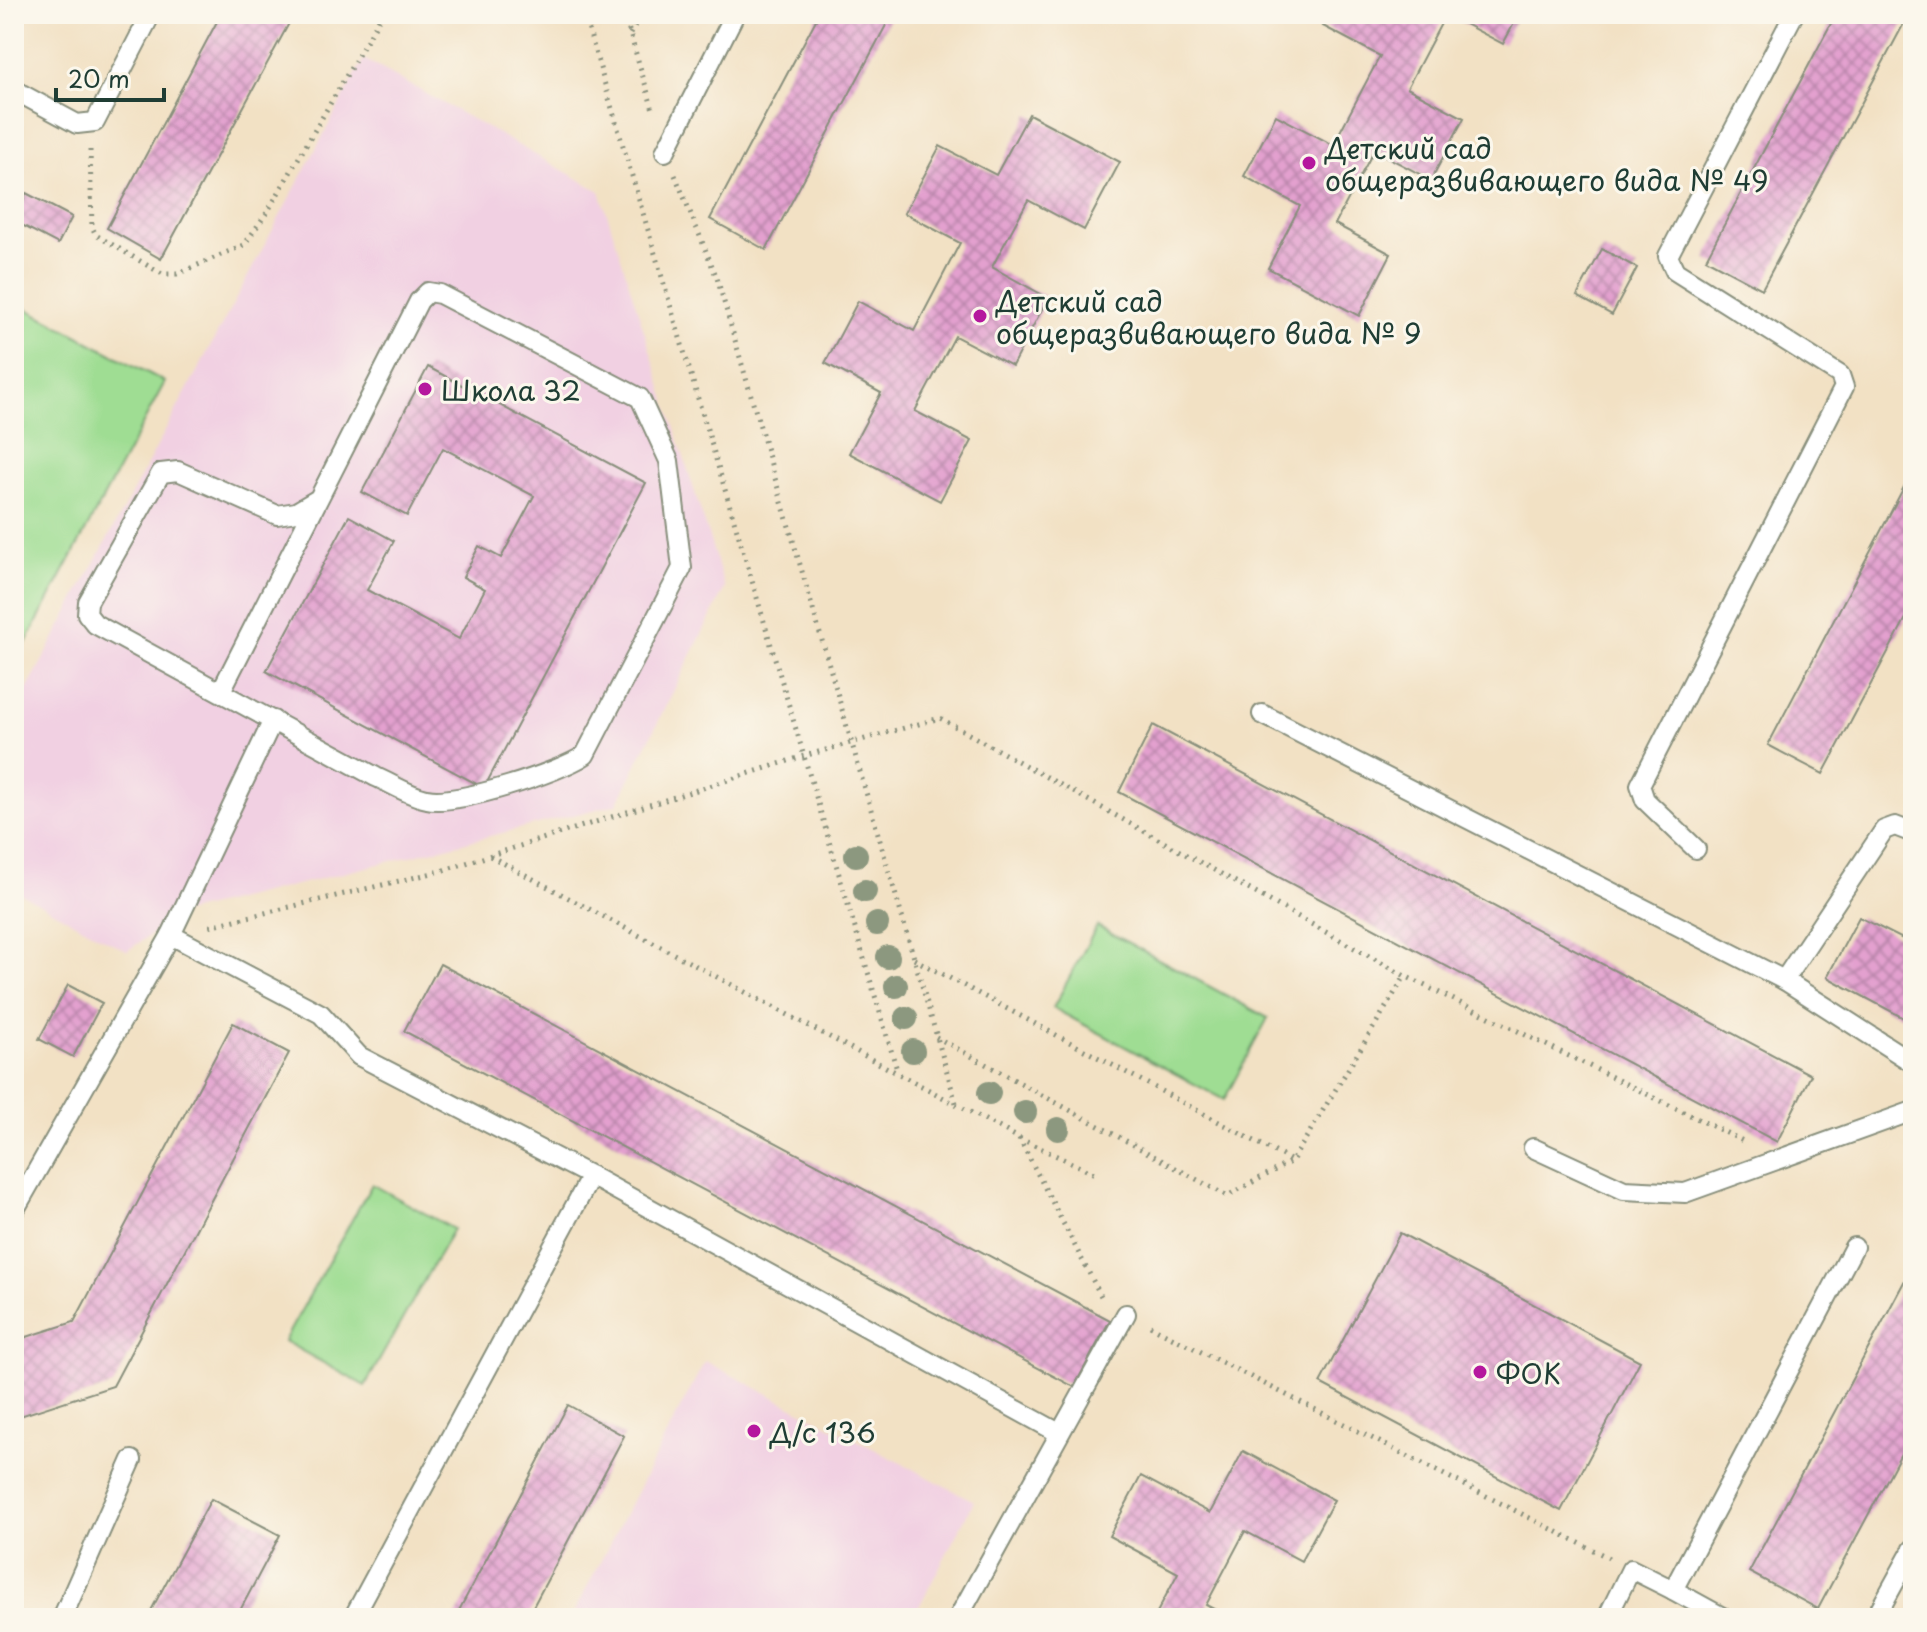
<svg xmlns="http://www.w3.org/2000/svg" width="1927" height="1632" font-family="'Playpen Sans',sans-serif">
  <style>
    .built { fill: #f1d0e2 }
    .pitch { fill: #9fdd93; stroke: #5f8d64; stroke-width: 2 }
    .building { fill: url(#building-cross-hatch) }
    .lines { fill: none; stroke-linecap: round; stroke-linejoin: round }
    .service-casing { stroke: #888f7c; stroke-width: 22 }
    .path { stroke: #888f7c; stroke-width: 5; stroke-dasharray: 2 6; stroke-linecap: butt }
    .service { stroke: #fff; stroke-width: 18 }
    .tree { fill: #8c987f }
    .poi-dot { fill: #b5179e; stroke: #fbf7ec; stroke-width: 3 }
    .labels { text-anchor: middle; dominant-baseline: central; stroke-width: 6; stroke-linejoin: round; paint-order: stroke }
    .poi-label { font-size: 28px; fill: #1f3d34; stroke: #fbf7ec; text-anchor: start }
  </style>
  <defs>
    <pattern id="building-cross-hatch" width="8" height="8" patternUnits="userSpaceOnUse" patternTransform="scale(2)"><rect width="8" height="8" fill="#e3a0cf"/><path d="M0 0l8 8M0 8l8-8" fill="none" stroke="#b784a9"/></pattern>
  </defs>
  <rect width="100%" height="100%" fill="#fbf7ec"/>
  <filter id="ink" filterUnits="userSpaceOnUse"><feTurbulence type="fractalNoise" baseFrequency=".0125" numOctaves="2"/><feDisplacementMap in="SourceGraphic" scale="16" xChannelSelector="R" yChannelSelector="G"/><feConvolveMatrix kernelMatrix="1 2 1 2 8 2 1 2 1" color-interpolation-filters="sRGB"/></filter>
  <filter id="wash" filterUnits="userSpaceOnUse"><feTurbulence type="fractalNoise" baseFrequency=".006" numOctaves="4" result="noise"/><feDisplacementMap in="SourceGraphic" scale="32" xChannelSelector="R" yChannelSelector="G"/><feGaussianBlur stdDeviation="1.8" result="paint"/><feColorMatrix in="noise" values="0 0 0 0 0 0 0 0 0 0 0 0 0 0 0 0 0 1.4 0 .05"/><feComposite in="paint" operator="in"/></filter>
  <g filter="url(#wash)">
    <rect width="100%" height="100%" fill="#f2e1c4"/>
    <g class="built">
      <path d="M364 59 600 191 725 588 617 804 180 914 127 951 14 890V714Z"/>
      <path d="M705 1361 974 1501 913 1618H571Z"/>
    </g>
    <g class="pitch">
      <path d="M14 302 165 382 14 665Z"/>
      <path d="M1097 926 1268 1018 1224 1100 1053 1008Z"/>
      <path d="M372 1184 453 1229 365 1386 284 1341Z"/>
    </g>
    <g id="blocks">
      <g class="building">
        <path d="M221 14H294L161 259 107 228Z"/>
        <path d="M819 14H892L766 250 710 219Z"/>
        <path d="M1330 14H1519L1503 44 1446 14 1407 88 1464 118 1431 180 1374 150 1335 224 1391 254 1359 316 1268 268 1300 206 1244 176 1276 115 1333 145 1380 56 1323 26Z"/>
        <path d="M1836 14H1909L1762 289 1706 259Z"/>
        <path d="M1029 114 1120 162 1084 230 1028 200 992 267 1048 298 1012 366 955 336 915 411 972 441 940 501 849 453 881 393 825 363 858 301 914 331 960 243 904 213 940 146 996 175Z"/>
        <path d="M26 193 72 217 58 244 14 221Z"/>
        <path d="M1602 249 1637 268 1612 315 1577 296Z"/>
        <path d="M428 367 646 483 484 788 266 671 349 516 394 541 367 590 459 639 485 589 463 577 479 546 501 558 534 496 443 448 407 516 362 492Z"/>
        <path d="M1913 470V605L1823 774 1768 745Z"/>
        <path d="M1153 725 1811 1075 1777 1142 1119 792Z"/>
        <path d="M1859 917 1913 944V1023L1827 977Z"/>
        <path d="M440 964 1110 1320 1074 1387 404 1031Z"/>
        <path d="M68 985 102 1003 73 1057 39 1039Z"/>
        <path d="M233 1023 289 1053 113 1386 14 1418V1341L74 1322Z"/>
        <path d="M1400 1233 1640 1361 1561 1511 1320 1383Z"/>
        <path d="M1913 1265V1431L1818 1609 1749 1572Z"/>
        <path d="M568 1405 624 1436 527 1618H455Z"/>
        <path d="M1243 1451 1334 1500 1301 1561 1245 1531 1206 1605 1231 1618H1154L1178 1573 1109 1536 1141 1476 1210 1513Z"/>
        <path d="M211 1499 280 1535 236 1618H147Z"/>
      </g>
    </g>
  </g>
  <g filter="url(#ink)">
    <use href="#blocks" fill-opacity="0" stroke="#888f7c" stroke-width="2"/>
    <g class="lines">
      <g class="service-casing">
        <g id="service">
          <path d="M14 90 77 124 95 122 151 14"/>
          <path d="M665 152 735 14"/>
          <path d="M221 691 419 301 428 292 440 294 640 398 669 461 682 568 585 755C560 772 456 806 427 799 410 796 392 784 376 777L95 624 87 614 88 602 161 473 178 471 277 515 296 512 318 499"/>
          <path d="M1262 714 1784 980 1913 1063"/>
          <path d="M1696 849 1645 800 1640 785 1844 387 1840 375 1675 271 1668 256 1794 14"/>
          <path d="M171 935 273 720"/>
          <path d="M1784 980 1884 830 1895 826 1913 833"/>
          <path d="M1533 1148 1624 1190 1685 1193 1913 1111"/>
          <path d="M14 1211 171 935 321 1014 359 1056 591 1176 1059 1433"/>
          <path d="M62 1618 132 1460"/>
          <path d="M353 1618 591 1176"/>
          <path d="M958 1618 1126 1314"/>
          <path d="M1607 1618 1631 1569 1673 1590"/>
          <path d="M1724 1618 1673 1590 1854 1247"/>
          <path d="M1875 1618 1913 1549"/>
        </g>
      </g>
      <g class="path">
        <path d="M584 14 897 1070"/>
        <path d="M624 14 654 113"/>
        <path d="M630 34 641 14"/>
        <path d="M90 150 92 227 96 235 162 274H177L244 245 268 211 382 14"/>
        <path d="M675 175 717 278 956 1103"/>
        <path d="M490 856 1019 1138 1097 1175"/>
        <path d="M210 926 441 871 804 756 940 718 1405 976 1745 1142"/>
        <path d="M914 959 1292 1161"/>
        <path d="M936 1037 1227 1196 1292 1161 1405 976"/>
        <path d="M1019 1138 1103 1300"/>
        <path d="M1150 1326 1609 1558"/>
      </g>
      <use href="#service" class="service"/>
    </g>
    <g class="tree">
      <circle cx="856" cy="855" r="12"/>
      <circle cx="865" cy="891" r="12"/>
      <circle cx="877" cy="924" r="12"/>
      <circle cx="888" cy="957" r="12"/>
      <circle cx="896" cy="986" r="12"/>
      <circle cx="906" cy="1018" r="12"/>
      <circle cx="913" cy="1051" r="12"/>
      <circle cx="989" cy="1093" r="12"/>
      <circle cx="1025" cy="1112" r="12"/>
      <circle cx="1058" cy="1129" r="12"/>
    </g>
  </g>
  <g class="poi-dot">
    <circle cx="1309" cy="163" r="8"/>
    <circle cx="980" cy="316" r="8"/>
    <circle cx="425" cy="389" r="8"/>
    <circle cx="1480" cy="1372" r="8"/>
    <circle cx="754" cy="1431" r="8"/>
  </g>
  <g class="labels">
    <g class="poi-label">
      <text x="1325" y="147">Детский сад<tspan x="1325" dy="32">общеразвивающего вида № 49</tspan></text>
      <text x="996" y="300">Детский сад<tspan x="996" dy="32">общеразвивающего вида № 9</tspan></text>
      <text x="441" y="389">Школа 32</text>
      <text x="1496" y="1372">ФОК</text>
      <text x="770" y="1431">Д/с 136</text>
    </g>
  </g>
  <rect width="1927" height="1632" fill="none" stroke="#fbf7ec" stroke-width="48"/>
  <path d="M56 88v12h108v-12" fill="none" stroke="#1f3d34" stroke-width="4"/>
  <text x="68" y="88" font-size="24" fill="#1f3d34" stroke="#fbf7ec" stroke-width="6" paint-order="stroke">20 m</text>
</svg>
